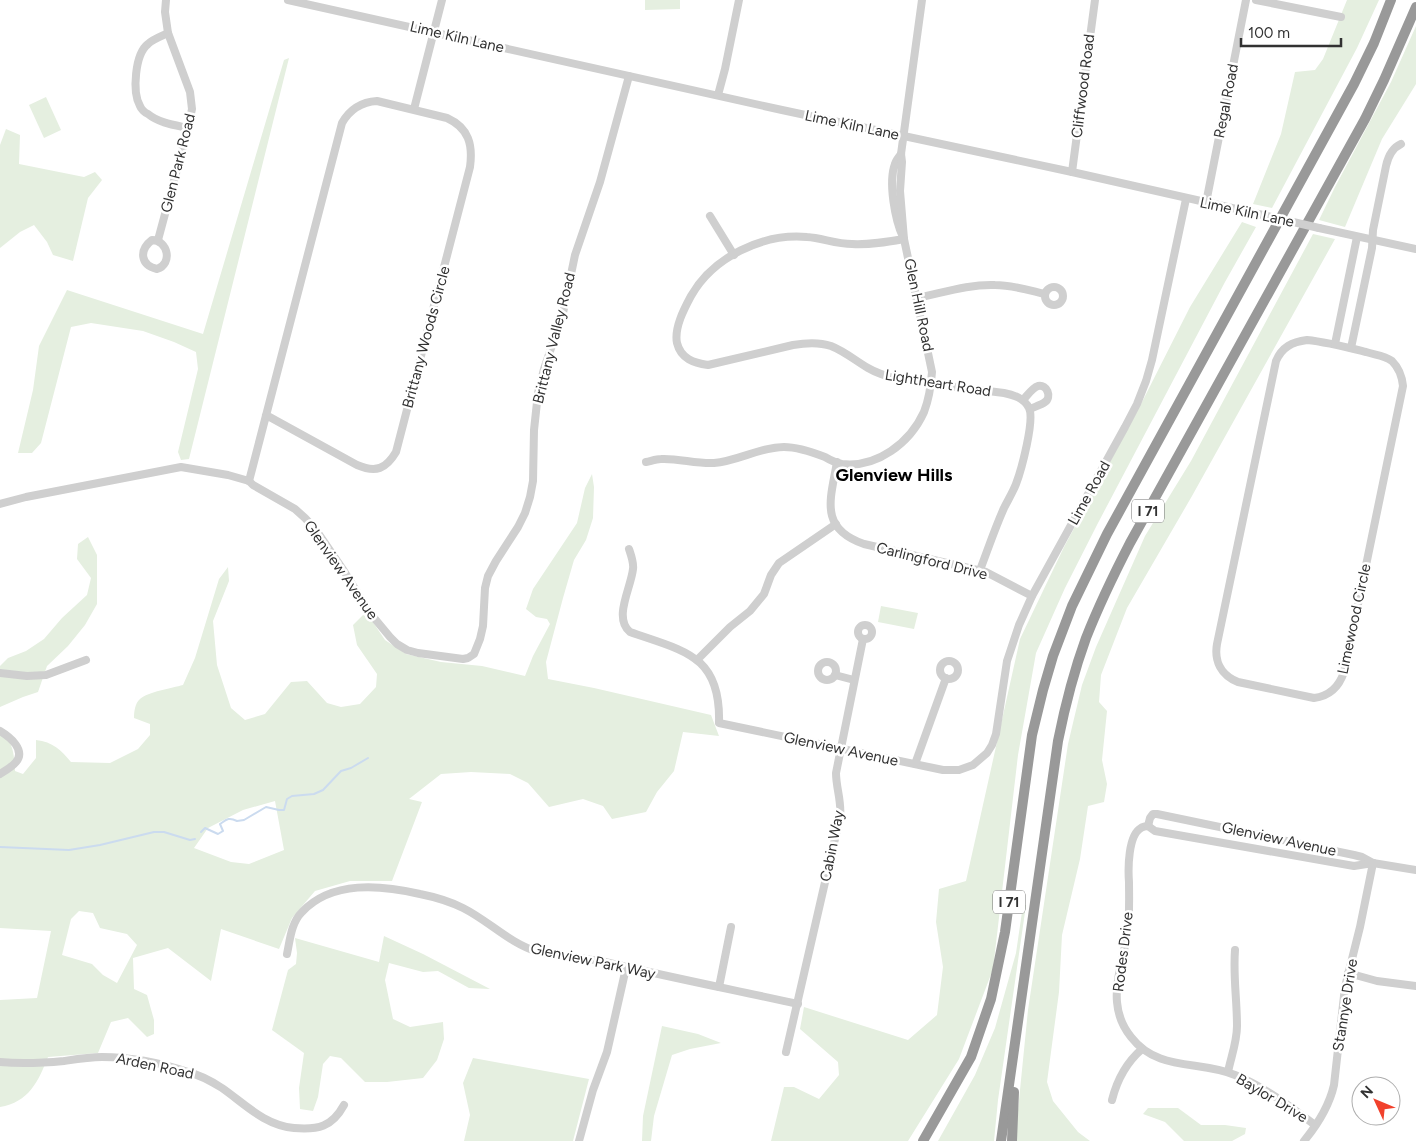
<svg xmlns="http://www.w3.org/2000/svg" width="1416" height="1141" font-family="Figtree,sans-serif">
  <style>
    .green { fill: #e5efe0; fill-rule: evenodd }
    .lines { fill: none; stroke-linecap: round; stroke-linejoin: round }
    .stream { stroke: #cbdbef; stroke-width: 2 }
    .minor { stroke: #cfcfcf; stroke-width: 8 }
    .highway { stroke: #999; stroke-width: 10 }
    .minor-bridge { stroke: #cfcfcf; stroke-width: 8 }
    .labels { text-anchor: middle; dominant-baseline: central; stroke-width: 5; stroke-linejoin: round; paint-order: stroke }
    .shield { fill: #fff; stroke: #707070; stroke-width: 1 }
    .shield-label { font-size: 14px; font-weight: bold; fill: #323232 }
    .street-label { font-size: 15px; fill: #323232; stroke: #fff }
    .quarter-label { font-size: 18px; font-weight: bold; fill: #000; stroke: #fff }
  </style>
  <rect width="100%" height="100%" fill="#fff"/>
  <g class="green">
    <path d="M645 0H680V9L645 10Z"/>
    <path d="M1347 0H1379L1357 48 1272 208 1253 204 1281 134 1295 72 1315 70 1323 59Z"/>
    <path d="M1416 26V84L1382 139 1345 227 1319 220 1335 187 1391 82Z"/>
    <path d="M289 58 189 459 181 460 178 452 198 369 196 352 174 342 143 331 91 323 71 327 41 443 32 453H18L33 390 39 346 67 290 203 334 284 60Z"/>
    <path d="M46 97 61 130 44 138 29 105Z"/>
    <path d="M6 129 20 135 19 164 84 177 95 172 102 180 88 198 73 261 53 255 47 242 34 225 20 232 0 248V145Z"/>
    <path d="M1242 222 1256 227 1225 282 1098 523 1065 588 1036 653 1018 755 993 969 959 1059 908 1141H771L784 1087H794L819 1099 839 1075 838 1062 800 1029 804 1007 908 1040 937 1015 943 967 936 922 939 889 966 881 1020 639 1064 547 1141 404 1190 307Z"/>
    <path d="M1313 234 1335 239 1192 496 1127 608 1101 675 1099 702 1107 711 1102 760 1107 784 1104 802 1088 806 1080 859 1062 935 1059 992 1047 1082 1053 1101 1078 1132 1090 1141H1017V1120L1028 1010 1068 744 1082 685 1096 647 1145 536 1191 461Z"/>
    <path d="M592 474 594 487 593 518 586 540 574 560 563 598 546 662 548 679 594 688 711 715 719 736 683 732 674 771 657 792 646 812 612 819 603 806 583 799 549 807 528 783 510 774 471 772 441 774 409 799 422 802 392 881H350L315 891 292 918 279 949 221 929 211 981 168 948 133 958 134 989 147 995 154 1020V1034L147 1037 128 1018 111 1022 98 1053 48 1057C38 1082 29 1102 0 1107V1000L37 998 51 931 0 928V728C13 745 14 750 15 771L23 774 36 758V740C53 742 61 750 71 762L110 763 138 749 150 735V724L134 718C134 712 135 703 140 699 148 692 172 688 183 685L195 658 219 579 228 567 229 581 213 621 217 665 231 708 245 720 265 714 291 682 307 681 327 703 341 707 360 704 376 687 377 674 357 645 353 625 366 612 385 640 406 654 441 662 482 666 525 676 533 656 550 624 547 619 536 617 526 609 533 589 577 523 585 488ZM275 801 284 850 249 864 231 862 194 848 208 828 243 810ZM79 911 93 913 100 928 127 934 137 945 117 983 103 975 92 964 62 955 71 919Z"/>
    <path d="M88 537 97 555V604L85 625 68 646 47 666 38 692 23 697 0 707V666L8 658 26 651 44 639 62 618 87 595 91 578 77 559 78 544Z"/>
    <path d="M881 606 918 613 914 629 878 622Z"/>
    <path d="M1023 905H1026L998 1100 994 1141H938L975 1075 995 1028 1016 953Z"/>
    <path d="M384 936 423 954 490 989 469 988 438 971 423 972 389 963 385 980 393 1019 410 1027 443 1022 444 1039 437 1060 423 1078 387 1082H365L341 1058 330 1056 323 1064 318 1097 313 1111 300 1109 299 1088 304 1053 272 1030 288 970 296 964 297 953 295 938 379 962Z"/>
    <path d="M662 1026 698 1034 721 1043 690 1049 672 1055 654 1116 651 1141H642L643 1116Z"/>
    <path d="M473 1058 589 1079 573 1141H464L470 1115 463 1083Z"/>
    <path d="M1148 1108H1178L1201 1125H1225L1246 1128 1245 1134 1232 1141H1184L1165 1122 1143 1114Z"/>
  </g>
  <g class="lines">
    <g class="stream">
      <path d="M201 832 205 828 218 834 223 831 220 824C227 819 229 817 237 821L244 820 266 807 279 810H284L287 799 292 796 314 794 323 790 341 771 351 768 368 758"/>
      <path d="M0 847 69 850 100 845 154 832H164L190 840 195 839"/>
    </g>
    <g class="minor">
      <path d="M288 0 782 110 1072 172 1263 215"/>
      <path d="M1256 0 1341 17"/>
      <path d="M168 33C162 36 153 39 148 44 135 54 132 92 140 106 141 109 145 113 148 114 159 123 174 125 188 128"/>
      <path d="M718 95 725 69 739 0"/>
      <path d="M414 109 442 0"/>
      <path d="M901 154C899 157 896 160 895 164 888 182 895 220 903 237"/>
      <path d="M1072 172 1095 0"/>
      <path d="M1206 203 1246 0"/>
      <path d="M710 216 734 255"/>
      <path d="M1319 228 1416 249"/>
      <path d="M904 239C887 242 870 245 852 244 836 244 822 238 807 237 763 233 713 257 691 296 684 309 674 328 677 343 681 359 694 363 708 365L793 345C805 343 819 342 831 346 844 351 856 361 868 368 878 374 889 377 900 380L1004 393C1014 395 1024 398 1029 408 1035 420 1021 471 1016 484 1013 492 1008 500 1004 508 995 528 988 549 980 570"/>
      <path d="M152 240C168 240 173 264 157 269 140 265 139 250 152 240Z"/>
      <path d="M158 240 186 136 192 109 190 92 168 33 165 12 166 0"/>
      <circle cx="1054" cy="296" r="9"/>
      <path d="M917 298C942 293 969 284 995 285 1012 285 1028 290 1045 294"/>
      <path d="M1307 340C1327 342 1346 347 1366 352 1375 355 1384 355 1392 361 1399 368 1402 376 1403 386L1344 672C1339 687 1330 696 1314 698L1238 682C1221 675 1214 661 1217 644L1276 361C1282 347 1292 342 1307 340Z"/>
      <path d="M1335 344 1357 237"/>
      <path d="M1351 348 1372 248 1373 230 1386 166C1388 157 1392 148 1401 144"/>
      <path d="M1023 400C1027 396 1032 388 1038 386 1047 384 1052 397 1045 402 1041 405 1034 407 1030 409"/>
      <path d="M646 462C651 461 656 459 661 459 678 458 696 464 714 463 738 461 760 447 784 447 798 447 812 452 825 457 830 460 836 463 842 464 877 468 910 443 924 412 929 399 931 386 932 372L904 239 900 191 902 162 901 154 922 0"/>
      <path d="M837 462C831 498 818 528 864 544L986 572 1032 596"/>
      <path d="M249 481 342 123C350 109 361 102 377 101L447 118C469 128 473 145 470 167L396 452C386 469 376 473 357 465L266 415"/>
      <path d="M0 504 26 497 181 467 228 475 249 481 253 485 295 509 305 518 316 530 344 571 370 613 390 637 397 644 407 650 418 653 463 659 468 658 474 654 480 639 483 626 485 588 488 576 496 561 518 527 525 513 530 497 533 481 534 430 538 393 544 369 563 313 575 255 600 182 629 76"/>
      <path d="M629 549C631 555 634 563 633 569 631 588 613 618 630 632 684 651 721 655 719 723L943 770H959L973 765 987 753 992 745 996 734 1007 661 1019 625 1032 596 1125 427 1137 404 1146 381 1152 360 1186 199"/>
      <circle cx="865" cy="632" r="7"/>
      <path d="M697 660 730 627 750 611 764 594 771 575 779 563 836 524"/>
      <circle cx="949" cy="670" r="9"/>
      <circle cx="827" cy="671" r="9"/>
      <path d="M0 673 27 676 46 675 86 660"/>
      <path d="M835 675 854 680"/>
      <path d="M0 731C10 737 26 750 16 762 12 767 5 771 0 774"/>
      <path d="M915 764 946 678"/>
      <path d="M1148 826C1146 826 1142 827 1141 828 1128 835 1128 869 1129 882 1129 899 1130 917 1127 935 1124 956 1115 980 1117 1002 1118 1015 1123 1027 1131 1037 1158 1072 1199 1060 1235 1075 1263 1086 1291 1107 1315 1125"/>
      <path d="M1148 826 1150 818 1153 814H1157L1354 855 1362 857 1373 863 1416 870"/>
      <path d="M1148 826 1155 831 1354 866 1373 863"/>
      <path d="M287 954C290 940 291 923 302 912 332 880 381 885 420 894 435 897 449 901 463 908 489 921 509 943 538 952 560 958 583 957 605 962 669 977 734 990 798 1004"/>
      <path d="M1348 973 1377 981 1416 986"/>
      <path d="M719 987 731 927"/>
      <path d="M786 1052 840 817C842 802 836 788 836 773L863 639"/>
      <path d="M0 1062C21 1064 43 1063 64 1061 77 1059 89 1057 102 1057 130 1057 161 1063 188 1072 200 1075 211 1081 222 1088 245 1104 264 1125 294 1128 318 1130 332 1127 344 1105"/>
      <path d="M1228 1072C1231 1057 1237 1042 1237 1026 1237 1000 1233 976 1235 950"/>
      <path d="M1112 1100C1117 1080 1127 1062 1142 1049"/>
      <path d="M579 1141 593 1090 607 1052 626 968"/>
      <path d="M1304 1141C1318 1124 1329 1107 1334 1085L1345 987 1360 927 1373 863"/>
    </g>
    <g class="highway">
      <path d="M923 1141 971 1057 991 999 1005 932 1032 735 1043 690 1053 656 1072 606 1107 534 1354 84 1374 43 1391 0"/>
      <path d="M1001 1141 1058 741C1065 706 1074 671 1086 638 1099 605 1114 574 1130 543L1365 119 1384 80 1416 7"/>
      <path d="M1012 1141 1014 1092"/>
    </g>
    <path class="minor-bridge" d="M1263 215 1319 228"/>
  </g>
  <g class="labels">
    <g class="shield">
      <rect x="1132" y="499.5" width="32" height="23" rx="4"/>
      <rect x="993" y="890.5" width="32" height="23" rx="4"/>
    </g>
    <g class="shield-label">
      <text x="1148" y="511">I 71</text>
      <text x="1009" y="902">I 71</text>
    </g>
    <g class="street-label">
      <text transform="translate(457 37) rotate(13)">Lime Kiln Lane</text>
      <text transform="translate(1083 86) rotate(-83)">Cliffwood Road</text>
      <text transform="translate(1226 101) rotate(-79)">Regal Road</text>
      <text transform="translate(852 125) rotate(12)">Lime Kiln Lane</text>
      <text transform="translate(178 163) rotate(-76)">Glen Park Road</text>
      <text transform="translate(1247 212) rotate(12)">Lime Kiln Lane</text>
      <text transform="translate(919 305) rotate(78)">Glen Hill Road</text>
      <text transform="translate(426 337) rotate(-75)">Brittany Woods Circle</text>
      <text transform="translate(554 338) rotate(-76)">Brittany Valley Road</text>
      <text transform="translate(938 383) rotate(9)">Lightheart Road</text>
      <text transform="translate(1089 493) rotate(-61)">Lime Road</text>
      <text transform="translate(932 561) rotate(14)">Carlingford Drive</text>
      <text transform="translate(341 570) rotate(55)">Glenview Avenue</text>
      <text transform="translate(1354 619) rotate(-78)">Limewood Circle</text>
      <text transform="translate(841 749) rotate(12)">Glenview Avenue</text>
      <text transform="translate(1279 839) rotate(12)">Glenview Avenue</text>
      <text transform="translate(832 846) rotate(-79)">Cabin Way</text>
      <text transform="translate(1123 952) rotate(-83)">Rodes Drive</text>
      <text transform="translate(593 961) rotate(12)">Glenview Park Way</text>
      <text transform="translate(1345 1005) rotate(-81)">Stannye Drive</text>
      <text transform="translate(155 1066) rotate(12)">Arden Road</text>
      <text transform="translate(1272 1098) rotate(31)">Baylor Drive</text>
    </g>
    <g class="quarter-label">
      <text x="894" y="475">Glenview Hills</text>
    </g>
  </g>
  <g transform="translate(1376 1101) rotate(314)"><circle r="24" fill="#ffffff" stroke="#adadad"/>
  <path d="M0-4L9 19L0 12L-9 19Z" fill="#f1412c"/>
  <text y="-8" font-size="14" font-weight="bold" text-anchor="middle" fill="#323232">N</text>
  </g>
  <path d="M1241 38v8h100v-8" fill="none" stroke="#323232" stroke-width="2.5"/>
  <text x="1248" y="38" font-size="15" fill="#323232" stroke="#ffffff" stroke-width="4" paint-order="stroke">100 m</text>
</svg>
